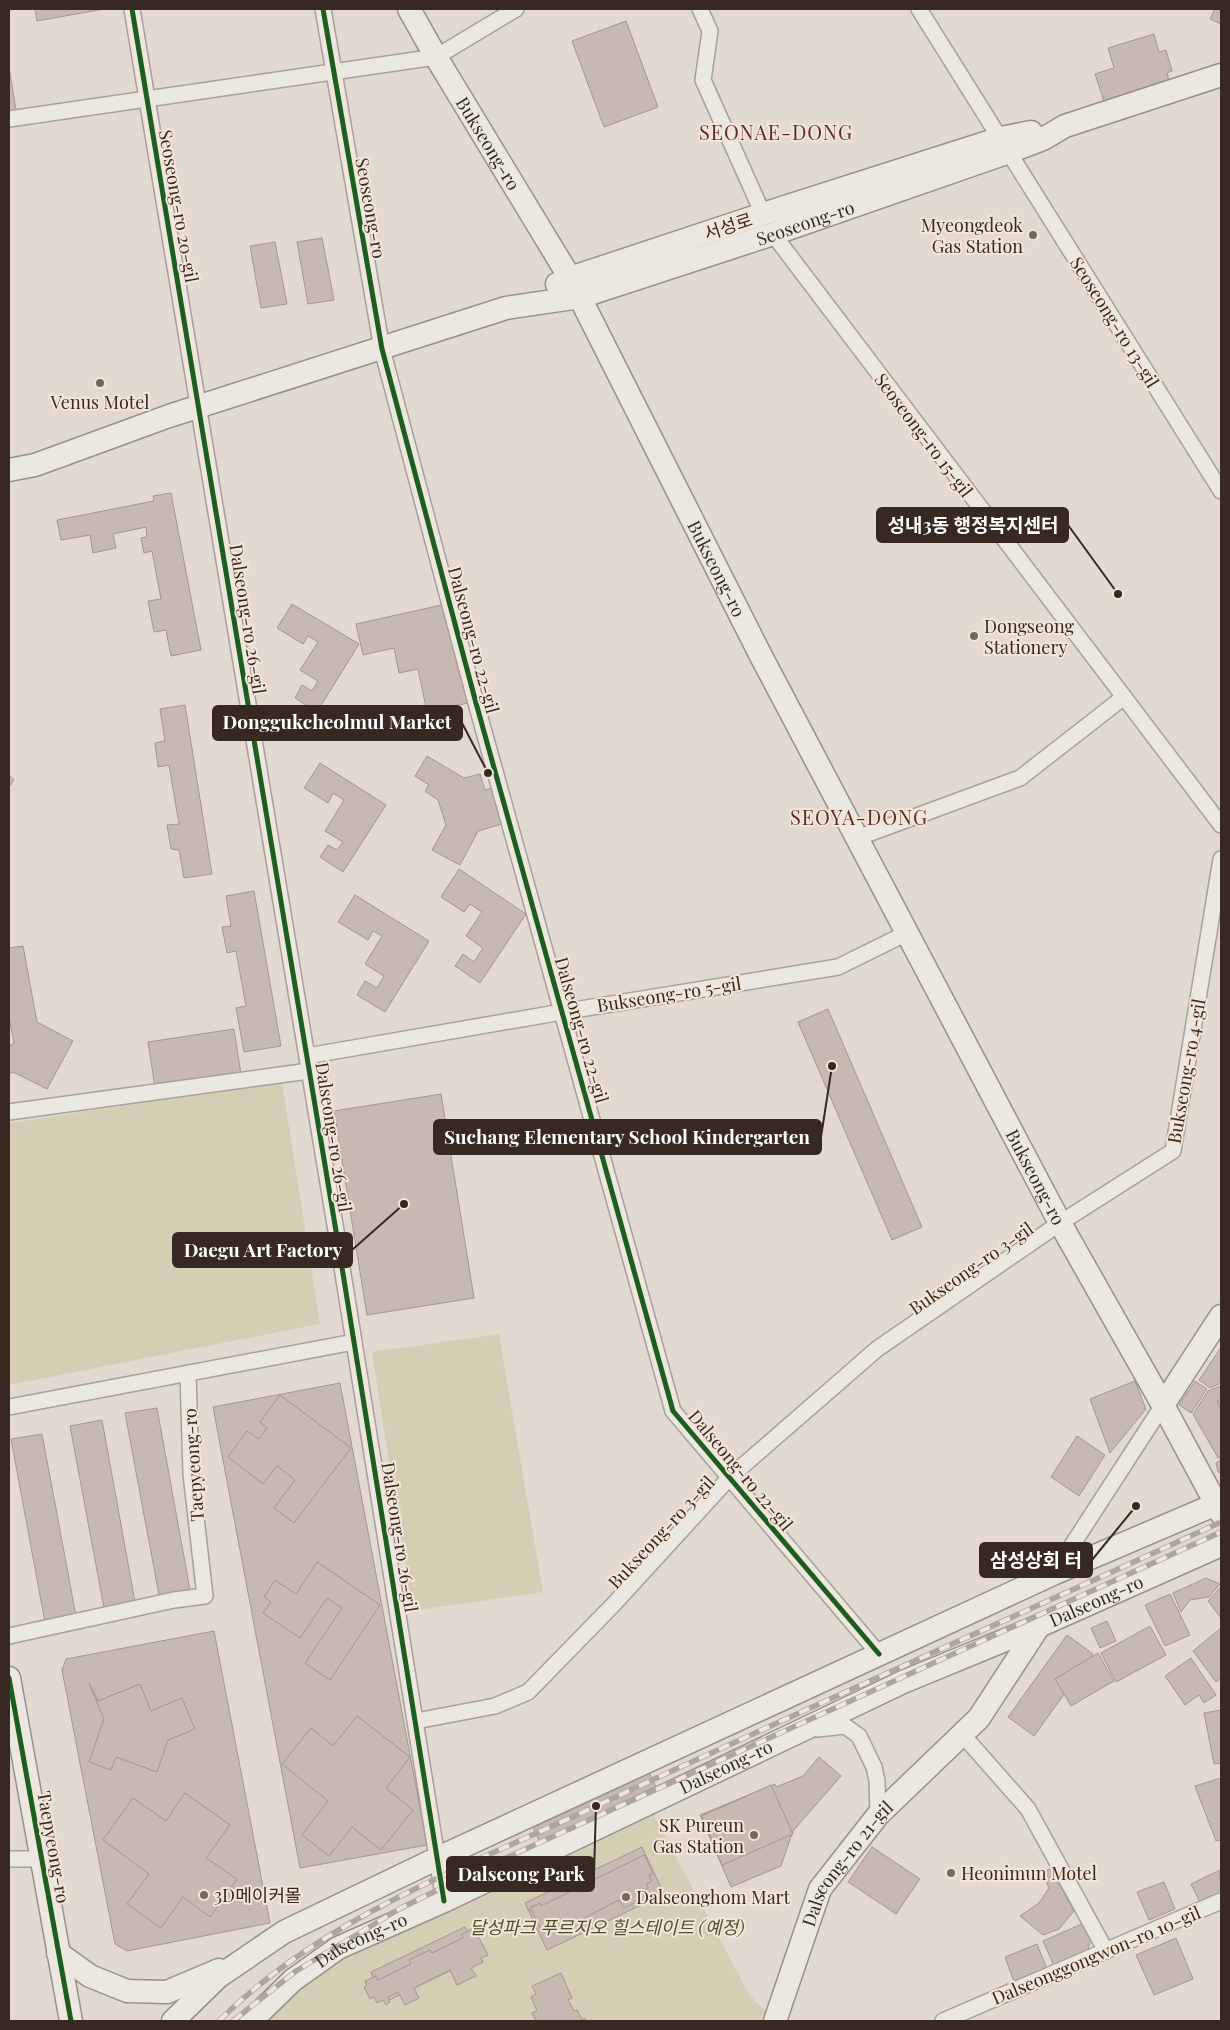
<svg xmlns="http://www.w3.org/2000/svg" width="1230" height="2030" font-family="'Playfair Display','Noto Sans KR',serif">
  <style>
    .green { fill: #d4cfb4 }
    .building { fill: #c6b9b2; stroke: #a39690 }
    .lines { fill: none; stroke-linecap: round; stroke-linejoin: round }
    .street-casing { stroke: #a8a099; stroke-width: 18 }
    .secondary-casing { stroke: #988f89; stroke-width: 25 }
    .street { stroke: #ebe7e1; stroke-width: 15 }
    .secondary { stroke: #ebe7e1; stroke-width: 22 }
    .rail-casing { stroke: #aca6a1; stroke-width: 5.5 }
    .rail { stroke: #f3e6d8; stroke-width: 4; stroke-dasharray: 11; stroke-linecap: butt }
    .cycleway-casing { stroke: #f3e6d8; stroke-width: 8 }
    .cycleway { stroke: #1b5e20; stroke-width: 5 }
    .poi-dot { fill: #73665f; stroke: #f3e6d8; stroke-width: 2 }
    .labels { text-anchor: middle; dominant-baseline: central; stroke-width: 4; stroke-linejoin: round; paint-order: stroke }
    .street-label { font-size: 18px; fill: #372821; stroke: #f3e6d8 }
    .poi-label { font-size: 18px; fill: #372821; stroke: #f3e6d8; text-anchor: start }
    .park-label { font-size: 18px; font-style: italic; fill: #4e512a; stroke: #f3e6d8 }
    .quarter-label { font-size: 20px; letter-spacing: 1px; fill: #5f2725; stroke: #f3e6d8 }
    .leader { fill: none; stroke: #372821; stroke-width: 2 }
    .callout-dot { fill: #372821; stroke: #f3e6d8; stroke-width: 2 }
    .callout { fill: #372821; stroke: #372821; stroke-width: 2 }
    .callout-label { font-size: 19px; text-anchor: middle; font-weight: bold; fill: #fff }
  </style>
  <rect width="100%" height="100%" fill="#e2dad1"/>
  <g class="green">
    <path d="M282 1082 320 1324 9 1385V1123Z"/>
    <path d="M499 1334 543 1592 412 1611 372 1352Z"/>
    <path d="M648 1804 749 1994 768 2014 772 2021H251L293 1980Z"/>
  </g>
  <g class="building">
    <path d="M35 9H104L37 21Z"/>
    <path d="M1215 9H1221V24L1210 19Z"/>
    <path d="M626 21 658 107 604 127 572 41Z"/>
    <path d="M1154 34 1159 52 1166 50 1172 71 1167 73 1169 80 1104 101 1095 74 1114 68 1108 48Z"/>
    <path d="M9 67 16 110 9 112Z"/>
    <path d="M322 238 334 300 308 304 297 242Z"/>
    <path d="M275 242 287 304 261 308 250 246Z"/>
    <path d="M171 493 201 650 171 656 166 630 154 632 148 601 161 599 152 551 144 553 141 538 147 537 146 527 113 534 116 548 93 553 90 535 61 540 57 520 154 501 153 496Z"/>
    <path d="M292 604 359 644 317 712 295 698 302 685 312 691 318 681 300 670 318 642 308 636 303 644 277 628Z"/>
    <path d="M446 604 468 703 427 712 418 669 399 673 394 648 363 655 356 624Z"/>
    <path d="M185 705 212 874 184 878 179 850 171 849 167 825 179 824 169 765 158 767 155 743 165 741 160 709Z"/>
    <path d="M427 756 464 778 480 774 485 790 492 788 502 824 478 831 460 865 432 850 446 825 438 800 425 791 429 785 415 776Z"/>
    <path d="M320 763 386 805 343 872 320 857 328 845 337 850 343 842 325 831 344 800 333 793 328 803 304 788Z"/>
    <path d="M9 775 14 780 9 787Z"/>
    <path d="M459 869 526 914 480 983 455 966 463 954 474 962 483 948 466 936 482 912 470 904 464 912 441 897Z"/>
    <path d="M254 891 281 1046 244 1052 236 1008 246 1006 236 951 227 953 222 927 231 926 226 896Z"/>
    <path d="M355 895 429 941 385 1012 357 995 365 981 377 988 384 976 365 964 382 936 373 931 368 940 338 922Z"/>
    <path d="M23 946 37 1022 73 1041 47 1089 13 1072 9 1074V1046L14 1043 9 1017V948Z"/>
    <path d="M828 1009 922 1227 892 1240 798 1022Z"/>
    <path d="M234 1029 241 1074 155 1087 148 1042Z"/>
    <path d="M441 1094 474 1298 367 1315 334 1111Z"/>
    <path d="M1220 1349 1221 1350V1383L1210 1388 1199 1380Z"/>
    <path d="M1135 1381 1146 1409 1110 1453 1090 1399Z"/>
    <path d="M1195 1381 1207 1389 1191 1413 1179 1405Z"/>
    <path d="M340 1383 427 1845 300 1868 213 1407Z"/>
    <path d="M1221 1386V1457L1218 1458 1193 1414 1208 1391Z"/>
    <path d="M280 1395 351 1448 294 1523 274 1508 295 1480 277 1466 263 1484 228 1457 247 1431 259 1439 267 1428 260 1422Z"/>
    <path d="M1221 1399V1410L1217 1401Z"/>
    <path d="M157 1408 190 1590 159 1595 125 1413Z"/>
    <path d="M102 1420 135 1602 104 1608 70 1426Z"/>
    <path d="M42 1434 76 1616 45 1622 11 1439Z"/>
    <path d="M1077 1436 1105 1455 1079 1496 1051 1477Z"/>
    <path d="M1221 1460V1473L1218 1472 1216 1463Z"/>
    <path d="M317 1562 380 1605 330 1680 305 1663 342 1608 327 1598 300 1638 263 1613 271 1602 264 1597 275 1580 296 1594Z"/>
    <path d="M1206 1578 1220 1584 1209 1597 1190 1600 1181 1612 1173 1593Z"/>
    <path d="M1220 1588H1221V1618L1208 1601Z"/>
    <path d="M1170 1594 1190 1635 1165 1646 1145 1605Z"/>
    <path d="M1107 1621 1116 1641 1100 1648 1091 1628Z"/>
    <path d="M1150 1626 1166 1655 1116 1682 1101 1653Z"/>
    <path d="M1221 1628V1678L1216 1682 1193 1651Z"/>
    <path d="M214 1631 270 1923 127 1951 115 1944 62 1670 66 1659Z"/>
    <path d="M1067 1635 1093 1654 1034 1736 1008 1717Z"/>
    <path d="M1098 1653 1114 1681 1071 1706 1055 1679Z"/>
    <path d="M1191 1658 1216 1695 1204 1703 1199 1695 1185 1705 1165 1676Z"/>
    <path d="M89 1683 98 1701 140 1684 151 1711 182 1698 195 1729 168 1740 157 1772 116 1757 111 1770 89 1762 104 1719Z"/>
    <path d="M1221 1710V1763L1214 1764 1204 1713Z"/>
    <path d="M357 1716 410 1757 386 1788 413 1810 381 1850 352 1827 329 1856 302 1835 328 1801 282 1764 311 1728 333 1746Z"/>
    <path d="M819 1757 841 1776 793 1831 781 1866 731 1887 700 1815 775 1784 776 1787 803 1776Z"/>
    <path d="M643 1760 661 1797 540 1843 528 1816Z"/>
    <path d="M1221 1778V1840L1216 1841 1195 1786Z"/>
    <path d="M771 1785 793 1834 722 1865 702 1816Z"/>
    <path d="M185 1793 230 1825 206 1858 237 1879 210 1917 183 1897 161 1928 127 1904 149 1874 103 1840 133 1798 166 1821Z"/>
    <path d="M642 1847 664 1894 547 1950 525 1903Z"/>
    <path d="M872 1847 920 1879 896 1914 848 1882Z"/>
    <path d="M644 1855 653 1873 649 1875 652 1881 646 1884 648 1888 637 1894 640 1900 624 1908 619 1900 584 1918 587 1925 571 1934 565 1922 550 1932 548 1928 542 1931 530 1908 540 1903 541 1906Z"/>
    <path d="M1050 1868 1074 1911 1059 1929 1043 1935 1020 1916 1039 1903 1049 1888 1043 1874Z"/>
    <path d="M1220 1870 1221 1895 1201 1904 1191 1884Z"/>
    <path d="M1164 1882 1175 1909 1149 1920 1137 1892Z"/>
    <path d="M1084 1923 1091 1939 1087 1953 1055 1968 1043 1941Z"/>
    <path d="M465 1927 479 1957 385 2002 371 1972Z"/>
    <path d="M474 1928 488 1955 481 1958 483 1962 471 1968 476 1976 457 1985 450 1970 414 1988 419 1998 405 2005 398 1992 388 1997 390 2002 386 2005 383 2000 377 2003 374 1997 370 1999 364 1987 367 1985 365 1981 376 1976 378 1980 411 1964 409 1960 430 1950 432 1953 463 1938 461 1935Z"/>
    <path d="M1176 1938 1193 1979 1154 1995 1136 1955Z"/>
    <path d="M1037 1944 1047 1969 1014 1982 1005 1957Z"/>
    <path d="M561 1973 572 1998 568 2000 574 2011 577 2010 582 2020 585 2018 586 2021H536L532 2013 537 2011 531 1997 536 1994 532 1986Z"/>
  </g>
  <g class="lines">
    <g class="street-casing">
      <g id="street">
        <path d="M132 9 340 1255 444 1901"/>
        <path d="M323 9 382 349 476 703 673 1411 879 1654"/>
        <path d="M700 9 710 31 703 80 763 214"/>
        <path d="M919 9 1221 491"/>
        <path d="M9 119 436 57 516 9"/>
        <path d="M773 234 1221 825"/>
        <path d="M857 838 1020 778 1124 697"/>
        <path d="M307 1056 562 1012 838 967 907 933"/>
        <path d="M9 1112 309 1071"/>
        <path d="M9 1407 354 1342"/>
        <path d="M1054 1573 1163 1405"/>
        <path d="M9 1636 174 1600 205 1596 191 1474 188 1373"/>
        <path d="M416 1721 495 1706 528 1692 613 1605 730 1477 877 1349 1060 1223 1173 1151 1221 859"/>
        <path d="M817 1729 845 1726 859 1736 874 1767 877 1781 878 1815"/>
        <path d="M962 1734 1028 1809 1106 1951"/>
        <path d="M9 1859H42"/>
        <path d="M943 2021 1221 1901"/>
      </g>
    </g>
    <g class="secondary-casing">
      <g id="secondary">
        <path id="s1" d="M409 9 436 57 570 278 761 656 1060 1223 1163 1405 1221 1513"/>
        <path d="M557 284 570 278 763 214 1001 138 1031 132"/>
        <path id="s2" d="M9 470 35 465 169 416 506 308 580 297 773 234 1009 152 1043 139 1065 126 1221 75"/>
        <path d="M1163 1405 1221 1316"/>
        <path d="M9 1678 71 2021"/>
        <path d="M58 1953 90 1976 127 1991 167 1992 219 1970"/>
        <path d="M173 2021 218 1977 284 1932 438 1858 1053 1574 1221 1502"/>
        <path id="s3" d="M251 2021 293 1980 338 1948 444 1901 903 1682 1039 1626 1221 1545"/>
        <path id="s4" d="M775 2021 820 1889 878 1815 979 1718 1039 1626"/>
      </g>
    </g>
    <use href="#street" class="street"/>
    <use href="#secondary" class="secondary"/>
    <g class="rail-casing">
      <g id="rail">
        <path d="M219 2021C322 1918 464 1868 594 1807 802 1710 1013 1618 1221 1522"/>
        <path d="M233 2021 296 1971 401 1908 462 1878 1221 1532"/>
      </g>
    </g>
    <use href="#rail" class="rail"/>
    <g class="cycleway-casing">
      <g id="cycleway">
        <path d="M132 9 340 1255 444 1901"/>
        <path d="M323 9 382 349 476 703 673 1411 879 1654"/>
        <path d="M9 1678 71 2021"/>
      </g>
    </g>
    <use href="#cycleway" class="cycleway"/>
  </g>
  <g class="poi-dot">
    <circle cx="1033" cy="235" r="5"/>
    <circle cx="100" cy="383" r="5"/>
    <circle cx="974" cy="636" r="5"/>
    <circle cx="754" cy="1835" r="5"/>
    <circle cx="951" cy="1873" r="5"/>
    <circle cx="204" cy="1895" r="5"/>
    <circle cx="626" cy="1897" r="5"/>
  </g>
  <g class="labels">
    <g class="street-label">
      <text stroke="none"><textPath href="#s1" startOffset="156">Bukseong-ro</textPath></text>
      <text transform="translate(179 206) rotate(80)">Seoseong-ro 20-gil</text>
      <text transform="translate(371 208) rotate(80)">Seoseong-ro</text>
      <text stroke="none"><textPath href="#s2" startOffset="835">Seoseong-ro</textPath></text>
      <text transform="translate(728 226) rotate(-18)">서성로</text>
      <text transform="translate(1115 322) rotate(58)">Seoseong-ro 13-gil</text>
      <text transform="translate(924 435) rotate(53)">Seoseong-ro 15-gil</text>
      <text stroke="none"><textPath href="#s1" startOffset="639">Bukseong-ro</textPath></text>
      <text transform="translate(248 619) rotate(81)">Dalseong-ro 26-gil</text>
      <text transform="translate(474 640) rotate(75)">Dalseong-ro 22-gil</text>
      <text transform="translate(669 994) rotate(-9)">Bukseong-ro 5-gil</text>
      <text transform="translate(582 1030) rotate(74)">Dalseong-ro 22-gil</text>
      <text transform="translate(1186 1071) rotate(-80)">Bukseong-ro 4-gil</text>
      <text transform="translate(334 1137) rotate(81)">Dalseong-ro 26-gil</text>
      <text stroke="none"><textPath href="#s1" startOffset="1326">Bukseong-ro</textPath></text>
      <text transform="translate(971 1268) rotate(-35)">Bukseong-ro 3-gil</text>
      <text transform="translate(193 1465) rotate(-94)">Taepyeong-ro</text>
      <text transform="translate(741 1470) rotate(50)">Dalseong-ro 22-gil</text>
      <text transform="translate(661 1532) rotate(-47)">Bukseong-ro 3-gil</text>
      <text transform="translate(400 1537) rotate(81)">Dalseong-ro 26-gil</text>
      <text stroke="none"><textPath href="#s3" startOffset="948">Dalseong-ro</textPath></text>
      <text stroke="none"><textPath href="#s3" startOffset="542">Dalseong-ro</textPath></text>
      <text transform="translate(54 1847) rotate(80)">Taepyeong-ro</text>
      <text stroke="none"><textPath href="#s4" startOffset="175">Dalseong-ro 21-gil</textPath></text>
      <text stroke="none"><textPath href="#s3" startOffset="138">Dalseong-ro</textPath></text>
      <text transform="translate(1096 1955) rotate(-23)">Dalseonggongwon-ro 10-gil</text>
    </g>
    <g class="poi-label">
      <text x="1023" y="225" text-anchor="end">Myeongdeok<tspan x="1023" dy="21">Gas Station</tspan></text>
      <text x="100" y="402" text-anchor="middle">Venus Motel</text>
      <text x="984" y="626">Dongseong<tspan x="984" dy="21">Stationery</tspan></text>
      <text x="744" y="1825" text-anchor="end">SK Pureun<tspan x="744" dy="21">Gas Station</tspan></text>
      <text x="961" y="1873">Heonimun Motel</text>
      <text x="214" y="1895">3D메이커몰</text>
      <text x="636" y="1897">Dalseonghom Mart</text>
    </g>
    <g class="park-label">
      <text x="607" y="1927">달성파크 푸르지오 힐스테이트 (예정)</text>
    </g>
    <g class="quarter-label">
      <text x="776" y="131">SEONAE-DONG</text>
      <text x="859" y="816">SEOYA-DONG</text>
    </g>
  </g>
  <path class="leader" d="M1118 594L1068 525M488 773L462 723M832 1066L821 1137M404 1204L352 1250M1136 1506L1092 1560M596 1806L594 1874"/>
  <g class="callout-dot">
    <circle cx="1118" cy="594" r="5"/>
    <circle cx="488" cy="773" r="5"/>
    <circle cx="832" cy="1066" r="5"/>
    <circle cx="404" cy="1204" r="5"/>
    <circle cx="1136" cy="1506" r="5"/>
    <circle cx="596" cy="1806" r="5"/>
  </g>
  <g class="callout">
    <rect x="877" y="508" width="191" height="34" rx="5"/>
    <rect x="213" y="706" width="249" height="34" rx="5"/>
    <rect x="434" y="1120" width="387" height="34" rx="5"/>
    <rect x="173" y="1233" width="179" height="34" rx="5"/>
    <rect x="980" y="1543" width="112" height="34" rx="5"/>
    <rect x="447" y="1857" width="147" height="34" rx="5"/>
  </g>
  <g class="callout-label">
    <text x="973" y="532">성내3동 행정복지센터</text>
    <text x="337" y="729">Donggukcheolmul Market</text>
    <text x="627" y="1144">Suchang Elementary School Kindergarten</text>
    <text x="263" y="1257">Daegu Art Factory</text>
    <text x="1036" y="1567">삼성상회 터</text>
    <text x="521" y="1881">Dalseong Park</text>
  </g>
  <rect width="1230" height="2030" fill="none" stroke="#372821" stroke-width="20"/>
</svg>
